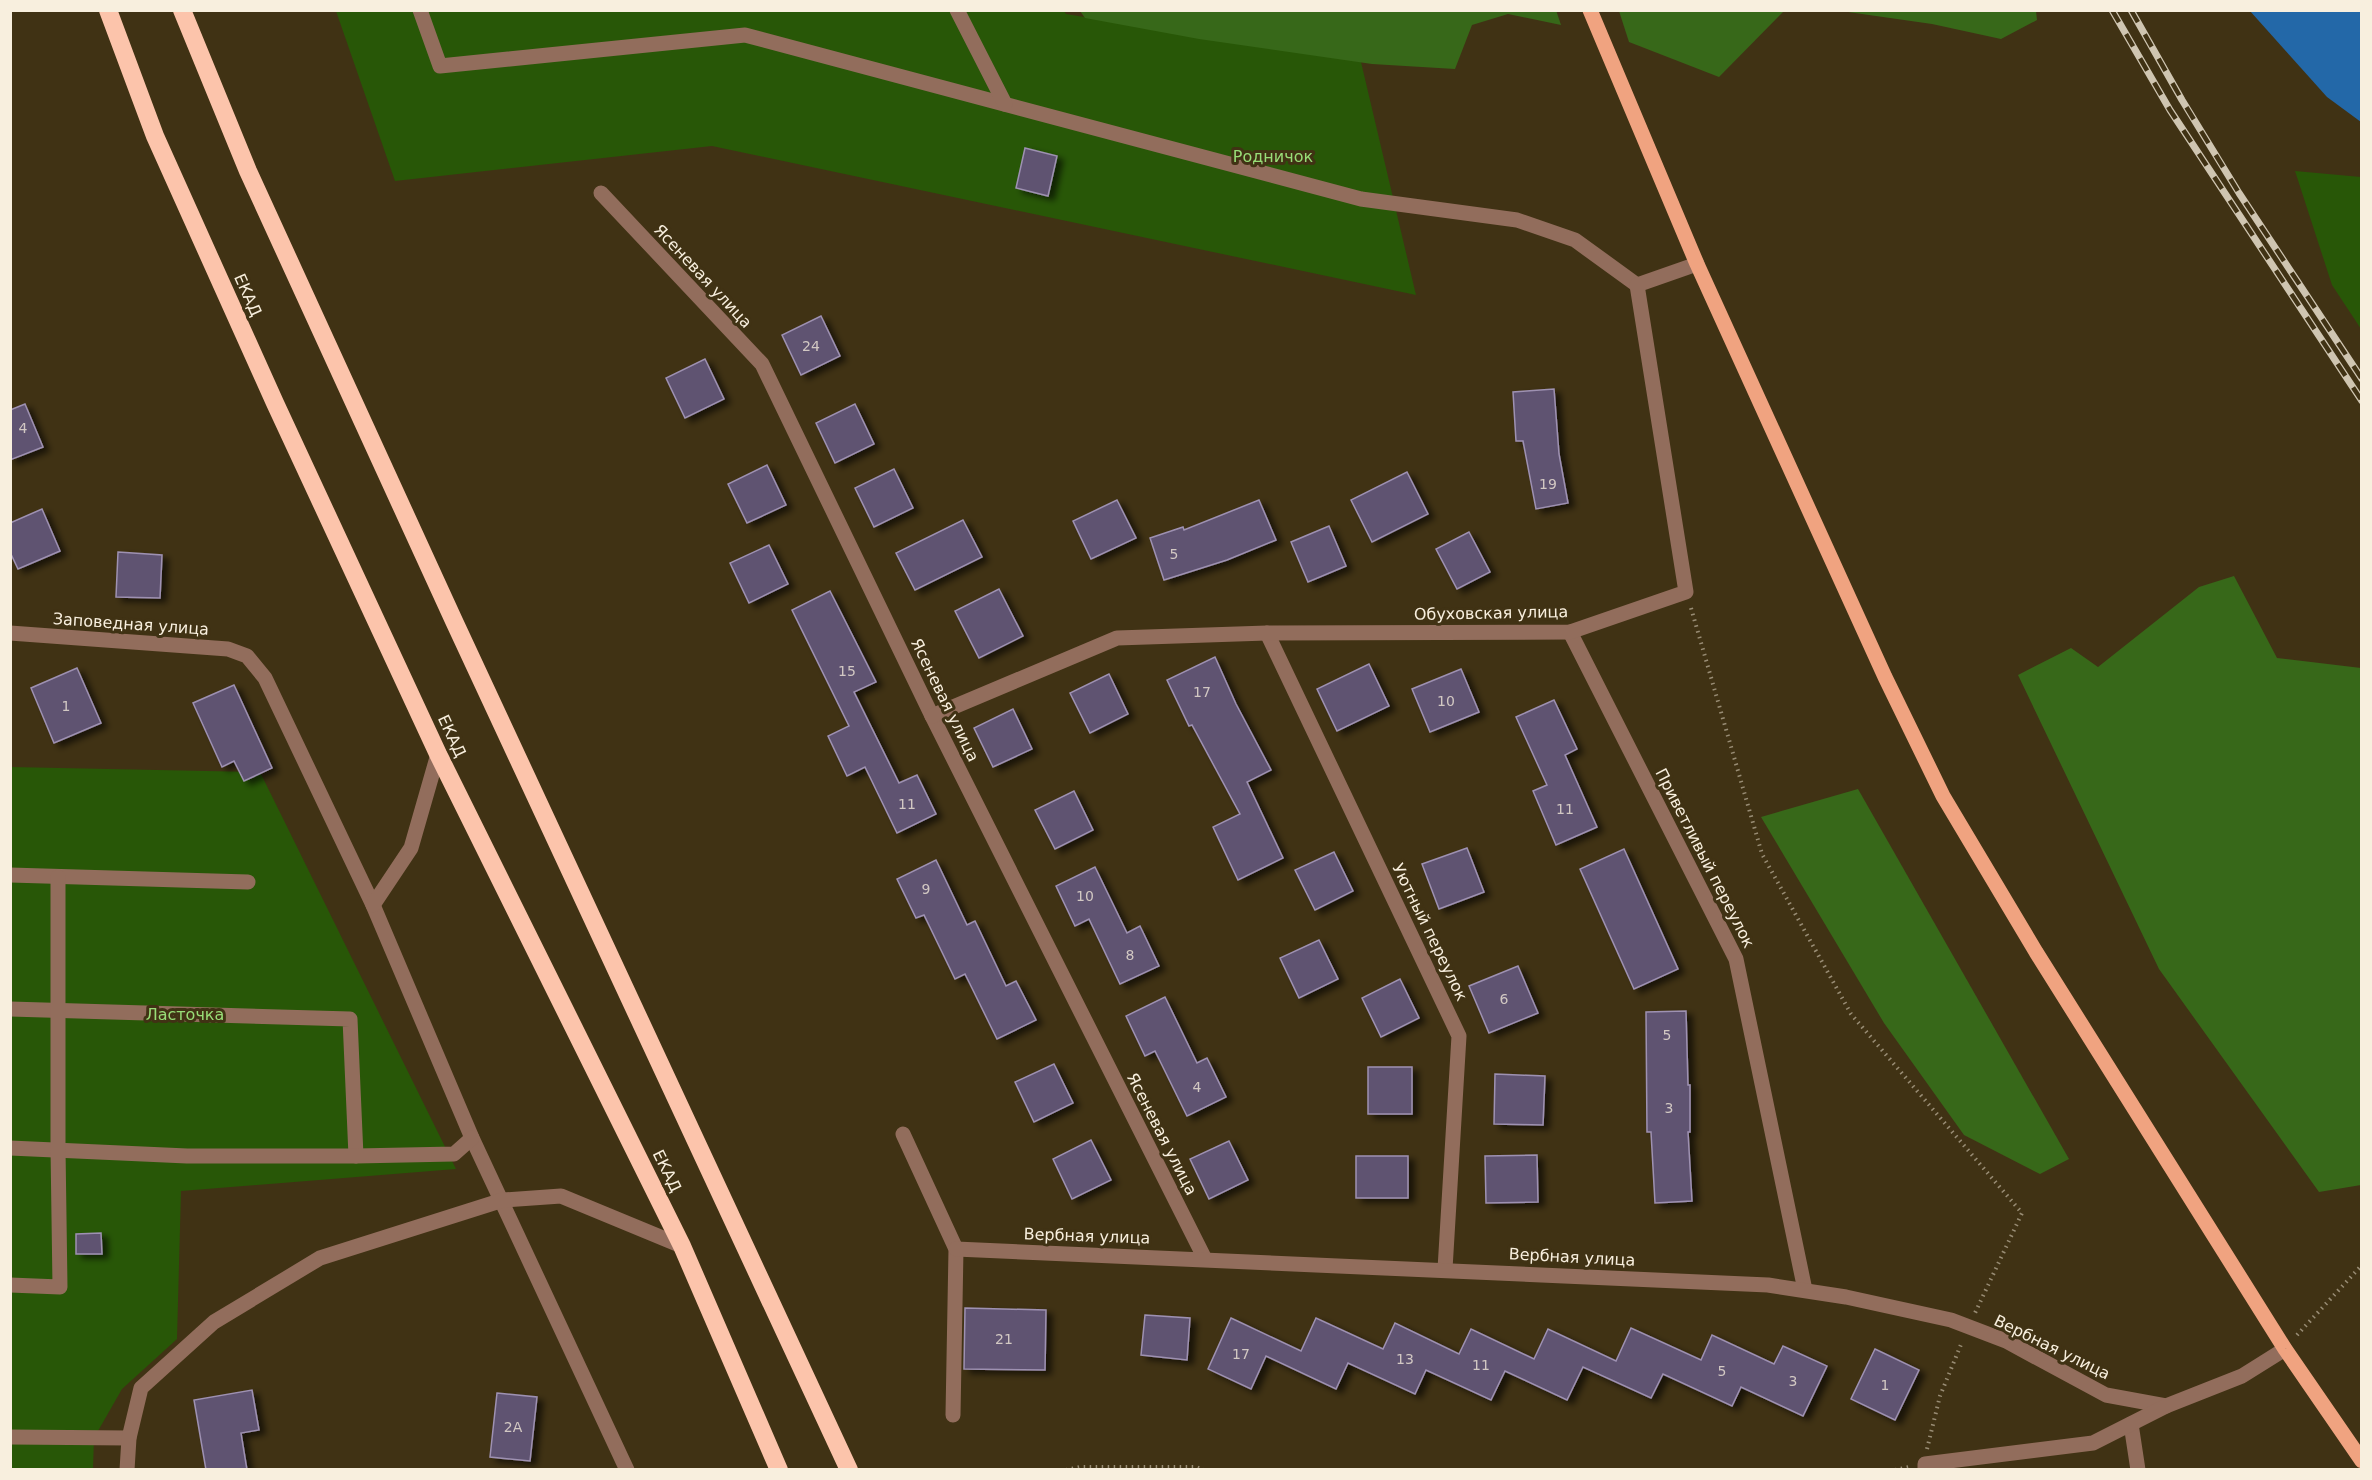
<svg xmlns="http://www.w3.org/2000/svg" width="2372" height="1480" font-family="'DejaVu Sans',sans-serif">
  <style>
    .green { fill: #285707 }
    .forest { fill: #376819 }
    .water { fill: #2368a8 }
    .building { fill: #5f5371; stroke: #9e91b2; stroke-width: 1.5; filter: url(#shadow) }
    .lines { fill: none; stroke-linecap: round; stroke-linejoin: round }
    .path { stroke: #988c74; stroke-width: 4; stroke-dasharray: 1.5 4.5; stroke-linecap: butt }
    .minor { stroke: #926d5c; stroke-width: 15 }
    .major { stroke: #f0a380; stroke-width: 15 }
    .highway { stroke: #fcc4ab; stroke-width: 18 }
    .rail-casing { stroke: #cfc5b1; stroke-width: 7 }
    .rail { stroke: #403214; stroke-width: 4.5; stroke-dasharray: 14; stroke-linecap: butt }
    .labels { text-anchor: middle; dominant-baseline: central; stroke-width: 6; stroke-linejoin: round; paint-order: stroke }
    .number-label { font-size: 14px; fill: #d2c8c3 }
    .park-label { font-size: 16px; fill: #98dd77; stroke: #403214 }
    .street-label { font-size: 16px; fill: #f8efde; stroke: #403214 }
  </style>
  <defs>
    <filter id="shadow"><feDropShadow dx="6" dy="4" stdDeviation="3" flood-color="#0009"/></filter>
  </defs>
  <rect width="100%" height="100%" fill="#403214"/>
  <g class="green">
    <path d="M336 11H1064L1066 14 1361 62 1416 295 712 146 395 181Z"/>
    <path d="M2295 171 2361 177V329L2332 285Z"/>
    <path d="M11 767 260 772 456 1169 181 1191 177 1339 122 1389 94 1438 93 1469 11 1470Z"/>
  </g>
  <g class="forest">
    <path d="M1556 10 1561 25 1508 14 1472 25 1455 69 1372 64 1199 39 1085 18 1080 11Z"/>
    <path d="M1619 11V10L1784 11 1719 77 1629 42Z"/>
    <path d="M2036 11 2037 20 2001 39 1932 24 1841 11Z"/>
    <path d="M2234 576 2277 658 2361 668V1185L2319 1192 2159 969 2018 675 2071 648 2098 667 2199 587Z"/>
    <path d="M1858 789 2069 1159 2040 1174 1964 1135 1884 1023 1761 817Z"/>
  </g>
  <path class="water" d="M2250 11H2361V122L2327 97Z"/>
  <g class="building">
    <path d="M1025 148 1057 156 1048 196 1016 188Z"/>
    <path d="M821 316 840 356 801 375 782 335Z"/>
    <path d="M705 359 724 399 685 418 666 378Z"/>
    <path d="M1554 389 1559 454 1568 503 1536 509 1523 441H1516L1513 392Z"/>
    <path d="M25 404 43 447 10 460V410Z"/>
    <path d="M855 404 874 444 835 463 816 423Z"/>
    <path d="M767 465 786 505 747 523 728 484Z"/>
    <path d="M894 469 913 508 874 527 855 488Z"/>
    <path d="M1407 472 1428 514 1372 542 1351 500Z"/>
    <path d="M1117 500 1136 538 1091 559 1073 521Z"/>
    <path d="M1259 500 1276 540 1227 560 1164 580 1150 538 1183 527 1184 530Z"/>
    <path d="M42 509 60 551 18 569 10 552V523Z"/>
    <path d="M963 520 982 557 915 590 896 553Z"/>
    <path d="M1329 526 1346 566 1308 582 1291 542Z"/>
    <path d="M1469 532 1490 572 1457 589 1436 549Z"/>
    <path d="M769 545 788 584 749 603 730 563Z"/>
    <path d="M118 552 162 555 160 598 116 597Z"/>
    <path d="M999 589 1023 636 979 658 955 611Z"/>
    <path d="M830 591 876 682 854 692 899 783 917 775 936 814 897 833 865 767 847 776 828 736 849 726 792 610Z"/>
    <path d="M1215 657 1236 704 1271 770 1247 782 1283 858 1238 880 1213 827 1240 814 1192 725 1189 726 1167 680Z"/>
    <path d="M1369 664 1389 706 1337 731 1317 689Z"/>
    <path d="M77 668 101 723 54 743 31 688Z"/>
    <path d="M1461 669 1479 712 1430 732 1412 689Z"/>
    <path d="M1109 674 1128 714 1090 733 1070 693Z"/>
    <path d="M234 685 272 768 244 781 234 761 222 767 193 703Z"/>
    <path d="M1554 700 1577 749 1565 755 1597 827 1556 845 1533 791 1547 785 1516 717Z"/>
    <path d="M1013 709 1032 749 993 767 974 728Z"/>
    <path d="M1074 791 1093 830 1055 849 1035 810Z"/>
    <path d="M1467 848 1484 892 1439 909 1422 864Z"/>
    <path d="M1624 849 1678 969 1634 989 1580 869Z"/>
    <path d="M1334 852 1353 891 1315 910 1295 870Z"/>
    <path d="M936 860 967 925 975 921 1006 986 1016 981 1036 1020 997 1039 965 974 955 979 924 915 916 918 897 879Z"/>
    <path d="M1095 867 1127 933 1140 926 1159 966 1120 984 1089 919 1075 926 1056 886Z"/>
    <path d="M1319 940 1338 979 1299 998 1280 958Z"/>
    <path d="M1518 966 1538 1013 1489 1033 1469 986Z"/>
    <path d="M1400 979 1419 1018 1381 1037 1362 998Z"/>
    <path d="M1165 997 1197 1063 1207 1058 1226 1097 1187 1116 1155 1051 1145 1056 1126 1016Z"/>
    <path d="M1686 1011 1688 1085H1690V1132H1688L1692 1201 1655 1203 1651 1132H1647L1646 1012Z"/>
    <path d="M1054 1064 1073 1103 1034 1122 1015 1082Z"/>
    <rect x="1368" y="1067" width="44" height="47"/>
    <path d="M1495 1074 1545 1076 1543 1125 1494 1124Z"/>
    <path d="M1091 1140 1111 1180 1072 1199 1053 1159Z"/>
    <path d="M1229 1141 1248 1180 1209 1199 1190 1159Z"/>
    <path d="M1537 1155 1538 1202 1486 1203 1485 1156Z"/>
    <rect x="1356" y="1156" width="52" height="42"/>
    <path d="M101 1233 102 1254H76V1234Z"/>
    <path d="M965 1308 1046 1310 1045 1370 964 1369Z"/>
    <path d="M1145 1315 1190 1318 1187 1360 1141 1355Z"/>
    <path d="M1231 1318 1301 1351 1316 1318 1383 1349 1395 1323 1459 1354 1471 1329 1534 1359 1548 1329 1616 1361 1631 1328 1701 1360 1712 1335 1774 1364 1783 1346 1827 1366 1803 1416 1741 1387 1732 1406 1663 1374 1651 1398 1583 1367 1567 1400 1505 1371 1491 1400 1426 1370 1415 1394 1348 1363 1336 1389 1266 1356 1251 1389 1208 1369Z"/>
    <path d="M1875 1349 1919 1370 1895 1420 1851 1399Z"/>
    <path d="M252 1390 259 1430 241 1433 247 1470H206L194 1400Z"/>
    <path d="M497 1393 537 1397 530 1461 490 1457Z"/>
  </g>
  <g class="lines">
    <g class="path">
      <path d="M1691 608 1762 854 1851 1014 2022 1213 1975 1313"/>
      <path d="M2297 1335 2362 1265"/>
      <path d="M1927 1449 1940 1396 1962 1342"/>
      <path d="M1066 1470 1080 1467H1196L1204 1470"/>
      <path d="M1895 1470 1909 1467"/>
    </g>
    <g class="minor">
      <path d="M420 10 440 66 745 35 1361 199 1517 220 1575 240 1637 285"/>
      <path d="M957 10 1005 104"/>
      <path d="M601 193 762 364 932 716 1205 1259"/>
      <path d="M1570 632 1736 959 1805 1290"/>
      <path d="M10 633 228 649 247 656 265 678 373 905 472 1138 627 1470"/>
      <path d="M1267 633 1459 1036 1445 1269"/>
      <path d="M932 716 1117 638 1267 633 1570 632 1686 592 1637 285 1697 264"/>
      <path d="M10 875 248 882"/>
      <path d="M373 905 411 848 438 754"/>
      <path d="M10 1009 350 1019 356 1156"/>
      <path d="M903 1134 956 1249 953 1415"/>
      <path d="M10 1148 187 1156H356L454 1154 472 1138"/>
      <path d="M956 1249 1768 1285 1846 1297 1951 1320 2006 1341 2106 1395 2166 1406"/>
      <path d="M10 1285 60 1287 58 1148V877"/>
      <path d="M2131 1424 2138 1470"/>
      <path d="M10 1437 129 1438"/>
      <path d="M127 1470 129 1438 141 1388 214 1322 320 1258 503 1200 561 1196 682 1246"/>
      <path d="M1925 1470V1464L2093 1443 2166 1406 2242 1376 2285 1349"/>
    </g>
    <path class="major" d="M1590 10 1697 264 1885 677 1943 796 2036 952 2285 1349 2362 1461"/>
    <g class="highway">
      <path d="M108 10 155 136 275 403 438 754 682 1246 779 1470"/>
      <path d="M182 10 248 171 454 621 849 1470"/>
    </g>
    <g class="rail-casing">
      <g id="rail">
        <path d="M2112 10 2170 110 2362 401"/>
        <path d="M2131 10 2182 100 2239 193 2362 379"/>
      </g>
    </g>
    <use href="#rail" class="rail"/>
  </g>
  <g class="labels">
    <g class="number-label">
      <text x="811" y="346">24</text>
      <text x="23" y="428">4</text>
      <text x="1548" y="484">19</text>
      <text x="1174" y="554">5</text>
      <text x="847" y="671">15</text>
      <text x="1202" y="692">17</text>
      <text x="1446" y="701">10</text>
      <text x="66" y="706">1</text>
      <text x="907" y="804">11</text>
      <text x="1565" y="809">11</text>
      <text x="926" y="889">9</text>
      <text x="1085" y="896">10</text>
      <text x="1130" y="955">8</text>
      <text x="1504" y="999">6</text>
      <text x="1667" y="1035">5</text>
      <text x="1197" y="1087">4</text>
      <text x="1669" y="1108">3</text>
      <text x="1004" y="1339">21</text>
      <text x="1241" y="1354">17</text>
      <text x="1405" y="1359">13</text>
      <text x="1481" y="1365">11</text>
      <text x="1722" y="1371">5</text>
      <text x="1793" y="1381">3</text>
      <text x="1885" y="1385">1</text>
      <text x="513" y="1427">2А</text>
    </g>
    <g class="park-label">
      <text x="1273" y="156">Родничок</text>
      <text x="185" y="1014">Ласточка</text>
    </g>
    <g class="street-label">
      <text transform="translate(703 276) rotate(47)">Ясеневая улица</text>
      <text transform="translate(248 295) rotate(66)">ЕКАД</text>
      <text transform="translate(1491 613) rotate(-1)">Обуховская улица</text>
      <text transform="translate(131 624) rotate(4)">Заповедная улица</text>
      <text transform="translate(945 700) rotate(64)">Ясеневая улица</text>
      <text transform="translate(452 736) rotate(65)">ЕКАД</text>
      <text transform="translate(1705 858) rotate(63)">Приветливый переулок</text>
      <text transform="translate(1430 932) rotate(64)">Уютный переулок</text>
      <text transform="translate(1162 1134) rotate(63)">Ясеневая улица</text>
      <text transform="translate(667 1171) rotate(64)">ЕКАД</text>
      <text transform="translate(1087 1236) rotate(2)">Вербная улица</text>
      <text transform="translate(1572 1257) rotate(3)">Вербная улица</text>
      <text transform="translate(2052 1347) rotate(26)">Вербная улица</text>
    </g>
  </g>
  <rect width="2372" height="1480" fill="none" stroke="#f8efde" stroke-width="24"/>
</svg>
